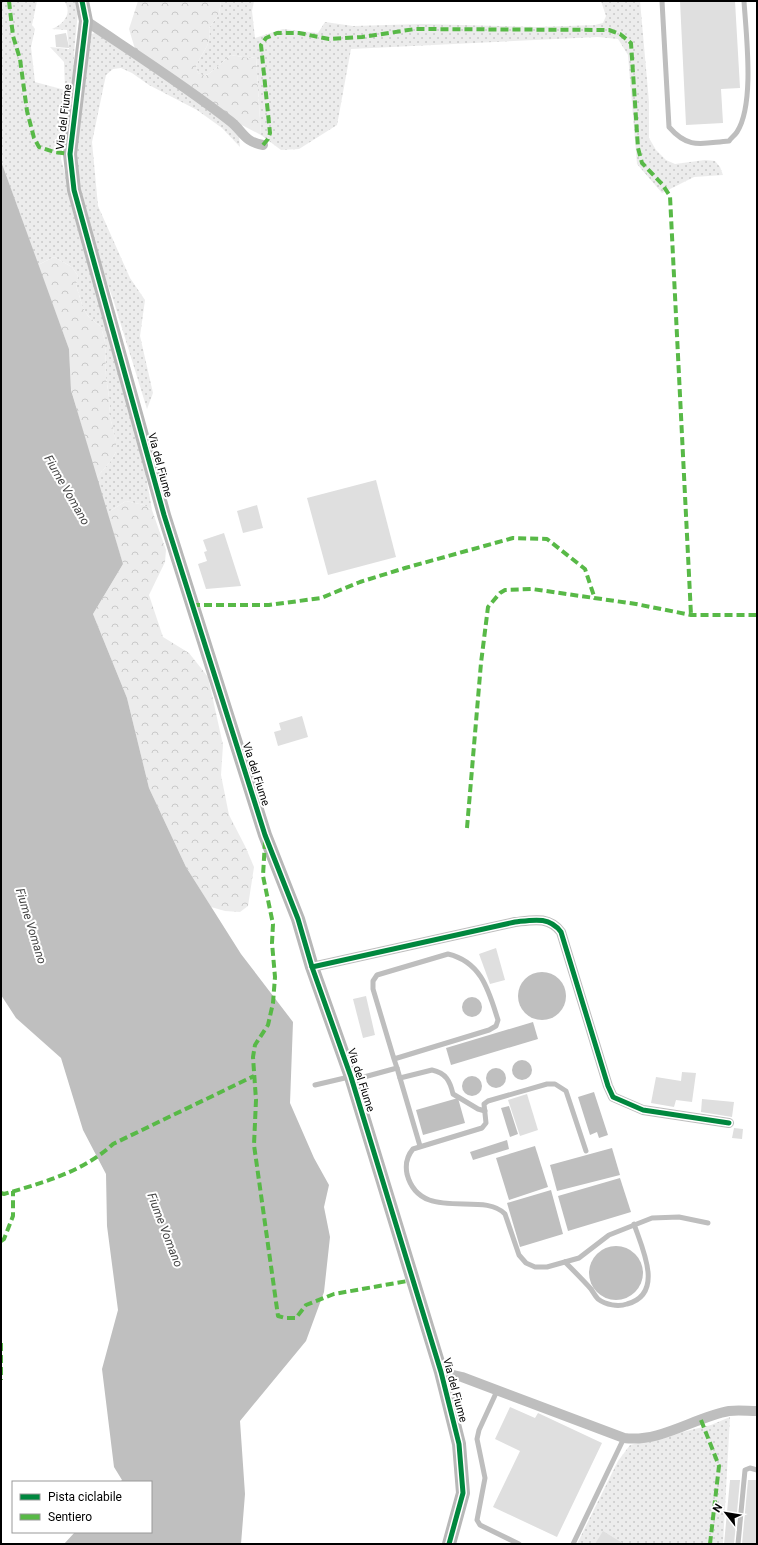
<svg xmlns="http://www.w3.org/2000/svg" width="758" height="1545" font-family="Roboto,sans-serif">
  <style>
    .grass { fill: url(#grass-dots) }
    .forest { fill: url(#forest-crowns) }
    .water { fill: #bfbfbf }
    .building { fill: #dfdfdf }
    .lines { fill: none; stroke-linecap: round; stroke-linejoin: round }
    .lane { stroke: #bebebe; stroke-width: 5 }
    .street { stroke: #bebebe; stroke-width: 10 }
    .secondary { stroke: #b8b8b8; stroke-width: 14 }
    .quiet { stroke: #58b947; stroke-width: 4; stroke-dasharray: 8 4; stroke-linecap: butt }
    .cycleway-casing { stroke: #fff; stroke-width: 8 }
    .cycleway { stroke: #00873e; stroke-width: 5 }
    .labels { text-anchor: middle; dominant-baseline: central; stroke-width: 4; stroke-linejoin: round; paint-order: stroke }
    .street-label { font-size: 11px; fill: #000; stroke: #fff }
    .water-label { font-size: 12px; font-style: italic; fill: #444; stroke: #fff }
  </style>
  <defs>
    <pattern id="grass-dots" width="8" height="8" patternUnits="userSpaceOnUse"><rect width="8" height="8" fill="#ececec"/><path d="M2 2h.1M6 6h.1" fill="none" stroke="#c9c9c9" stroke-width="1.8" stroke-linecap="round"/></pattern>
    <pattern id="forest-crowns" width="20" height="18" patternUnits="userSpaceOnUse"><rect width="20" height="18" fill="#ececec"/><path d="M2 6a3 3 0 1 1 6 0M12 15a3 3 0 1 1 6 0" fill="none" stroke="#c9c9c9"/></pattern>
  </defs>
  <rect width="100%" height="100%" fill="#fff"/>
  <g class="grass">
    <path d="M1 1H37L32 25 35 29 31 47 35 82 65 90 64 62 50 47 69 49 67 30 52 29C64 24 73 13 64 1H79L74 53 73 92 63 129 61 159 142 453 152 510 144 505 126 501 107 513 96 478 110 462 116 452V441L109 413 110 404 106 377 105 342 101 327 88 316 83 308 76 285 78 276 72 267 54 257 38 265 1 161Z"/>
    <path d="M221 1H254L252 11 255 38 283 29 318 33 325 22 353 26 422 24 538 27 595 25 603 23 606 16 601 1H640L649 102V138L656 150 666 160 675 164 705 160 715 161 720 167 723 175 694 177 662 193 637 164 628 55 618 39 598 37 351 49 337 125 299 149 281 150 261 135 256 57 248 58 231 55 210 73 204 76 198 73 196 66C202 51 212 46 209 28L219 14Z"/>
    <path d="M95 33 232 124 239 136 240 147 222 128 197 110 149 85 132 73 121 68 113 69 106 75 92 142 98 206 130 278 145 300 140 336 153 393 147 409 113 299 90 236 73 168 87 35Z"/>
    <path d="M730 1417 723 1544H577L618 1461 630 1445 711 1425Z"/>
  </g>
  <g class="forest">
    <path d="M138 1H221L219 14 209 28C212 46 202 51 196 66L198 73 205 76 210 73 231 55 248 58 256 57 261 135 238 123 135 49 129 29Z"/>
    <path d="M54 257 72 267 78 276 76 285 83 308 88 316 101 327 105 342 106 377 110 404 109 413 116 441V452L110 462 96 478 71 389 69 349 38 265Z"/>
    <path d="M126 501 144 505 152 510 166 550 165 562 149 595 163 637 189 653 208 677 223 745 221 775 229 815 245 846 254 867 248 906 240 912 225 911 211 907 186 867 149 788 127 698 93 614 123 564 107 513Z"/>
  </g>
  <g class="water">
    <path d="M1 161 69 349 71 390 123 564 93 614 127 698 149 788 186 867 241 954 293 1022 290 1103 314 1158 329 1185 324 1207 330 1237 324 1292 306 1341 240 1421 245 1494 241 1544H64L75 1532H151V1482H120L122 1480 114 1467 102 1369 118 1310 107 1226 106 1174 83 1130 61 1058 16 1018 1 995Z"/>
    <circle cx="542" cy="996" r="24"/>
    <circle cx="472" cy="1007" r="10"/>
    <path d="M533 1022 538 1039 451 1065 446 1048Z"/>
    <circle cx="522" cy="1070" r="10"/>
    <circle cx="496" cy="1078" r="10"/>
    <circle cx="472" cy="1086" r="10"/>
    <path d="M594 1092 608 1135 599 1138 597 1132 590 1135 578 1097Z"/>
    <path d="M458 1098 465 1123 423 1135 416 1110Z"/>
    <path d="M509 1106 518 1134 510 1137 501 1108Z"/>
    <path d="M507 1140 509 1149 473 1160 470 1152Z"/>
    <path d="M535 1146 548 1187 509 1200 496 1158Z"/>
    <path d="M612 1148 620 1175 557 1191 550 1165Z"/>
    <path d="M620 1178 631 1212 568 1231 558 1196Z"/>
    <path d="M551 1190 563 1234 520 1247 507 1203Z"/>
    <circle cx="616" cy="1273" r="27"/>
  </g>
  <g class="building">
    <path d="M680 1H735L740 88 721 89 723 123 686 125Z"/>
    <path d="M66 33 69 48 56 47 55 35Z"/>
    <path d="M376 480 396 557 328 575 307 498Z"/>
    <path d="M257 505 263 528 243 533 237 511Z"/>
    <path d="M224 533 241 586 206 589 198 564 207 561 204 552 207 551 203 540Z"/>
    <path d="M302 716 308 737 278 746 274 732 281 730 279 723Z"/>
    <path d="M496 948 505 980 490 984 479 954Z"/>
    <path d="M366 996 375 1035 363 1038 353 999Z"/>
    <path d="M682 1072 696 1073 692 1102 676 1100 674 1107 651 1103 656 1077 681 1081Z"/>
    <path d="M527 1094 538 1130 520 1136 508 1100Z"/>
    <path d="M702 1099 734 1102 732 1117 701 1112Z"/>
    <path d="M734 1128 743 1129 742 1139 732 1138Z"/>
    <path d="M510 1407 535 1418 538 1413 602 1443 557 1537 493 1507 520 1451 495 1439Z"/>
    <path d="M730 1480H740L734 1544H724Z"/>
    <path d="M748 1480H757V1544H742Z"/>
    <path d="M603 1531 611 1536 624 1544H595Z"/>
  </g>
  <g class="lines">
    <g class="lane">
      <path d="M662 1 669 127C689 150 702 143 729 141 731 138 735 135 737 132 755 104 746 34 744 1"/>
      <path d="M394 1059 489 1030 496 1026 498 1020C489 992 482 962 448 954L377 975 373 981V989L394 1059 397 1068 420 1146"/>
      <path d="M400 1078 432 1070C446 1073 450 1081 453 1094L478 1109 485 1111"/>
      <path d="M353 1080 397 1068"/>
      <path d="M315 1085 349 1077"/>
      <path d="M586 1151 566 1091 555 1084H547L488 1101 484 1104 486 1123 482 1128 413 1149C407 1156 405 1164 407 1174 420 1224 483 1190 505 1214L519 1255 526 1263 535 1267H547L579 1258 609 1235 652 1218 679 1217 708 1223"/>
      <path d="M565 1262C574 1271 583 1280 591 1289 593 1292 595 1296 598 1299 606 1305 618 1307 627 1304 665 1294 642 1248 634 1224"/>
      <path d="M497 1391 479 1430 477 1439 485 1478 477 1520 480 1525 519 1544"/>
      <path d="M573 1544 624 1438"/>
      <path d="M738 1544 745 1470 750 1468 757 1470"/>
    </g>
    <g class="street">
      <path d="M86 21C135 54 184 85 230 121 243 131 244 142 263 145"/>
      <path d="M312 967 515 922C533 920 549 916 561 932L608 1086 613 1097 643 1110 729 1123"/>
      <path d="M441 1372 462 1377 624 1438C660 1443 695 1417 729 1411 738 1410 748 1411 757 1411"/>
    </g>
    <path class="secondary" d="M82 1 86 21 70 154 74 190 164 515 265 835 298 919 312 967 351 1077 441 1372 459 1444 463 1493 449 1544"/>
    <g class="quiet">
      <path d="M9 1 13 36 20 59 27 111 34 138 39 147 54 152 70 154"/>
      <path d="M263 145 268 139 270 133 261 45 266 38 277 33H299L329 39 362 37 415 29 609 30 620 34 631 43 638 148 642 163 662 184 670 196 691 615"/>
      <path d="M192 605H269L321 598 360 582 405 568 513 538 547 539 585 569 595 599"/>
      <path d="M467 828 481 663 488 607 500 593 505 590 532 589 636 604 691 615H757"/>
      <path d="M265 841 263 876 273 924 272 943 275 977 273 1003 268 1025 255 1045 253 1057 256 1100 254 1145 278 1316 285 1318H296L306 1305 334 1294 413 1280"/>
      <path d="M1 1193 4 1194C42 1183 83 1172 113 1144L254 1076"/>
      <path d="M1 1241 4 1239 13 1216V1191"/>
      <path d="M1 1343V1380"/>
      <path d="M701 1420 719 1466 710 1544"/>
    </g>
    <g class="cycleway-casing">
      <g id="cycleway">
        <path d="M82 1 86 21 70 154 74 190 164 515 265 835 298 919 312 967 351 1077 441 1372 459 1444 463 1493 449 1544"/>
        <path d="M312 967 515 922C533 920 549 916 561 932L608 1086 613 1097 643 1110 729 1123"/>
      </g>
    </g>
    <use href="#cycleway" class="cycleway"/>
  </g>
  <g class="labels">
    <g class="street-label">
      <text transform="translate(64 117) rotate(-83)">Via del Fiume</text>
      <text transform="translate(160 465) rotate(75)">Via del Fiume</text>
      <text transform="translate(256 774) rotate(72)">Via del Fiume</text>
      <text transform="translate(361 1080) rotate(72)">Via del Fiume</text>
      <text transform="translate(455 1390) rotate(75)">Via del Fiume</text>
    </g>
    <g class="water-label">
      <text transform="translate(67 490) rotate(60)">Fiume Vomano</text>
      <text transform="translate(31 926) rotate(73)">Fiume Vomano</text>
      <text transform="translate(165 1230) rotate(69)">Fiume Vomano</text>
    </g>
  </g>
  <rect width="758" height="1545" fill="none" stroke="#000000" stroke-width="4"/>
  <rect x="12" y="1481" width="140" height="52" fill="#ffffff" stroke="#999999"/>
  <rect x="20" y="1494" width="20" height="6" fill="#00873e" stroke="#999999"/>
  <text x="48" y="1501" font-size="12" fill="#000000">Pista ciclabile</text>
  <rect x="20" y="1514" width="20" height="6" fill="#58b947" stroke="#999999"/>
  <text x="48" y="1521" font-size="12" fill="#000000">Sentiero</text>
  <g transform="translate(726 1513) rotate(301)" stroke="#ffffff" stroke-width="3" paint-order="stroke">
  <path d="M0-3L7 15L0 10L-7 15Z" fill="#000000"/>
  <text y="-6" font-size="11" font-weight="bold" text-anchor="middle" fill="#000000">N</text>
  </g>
</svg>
